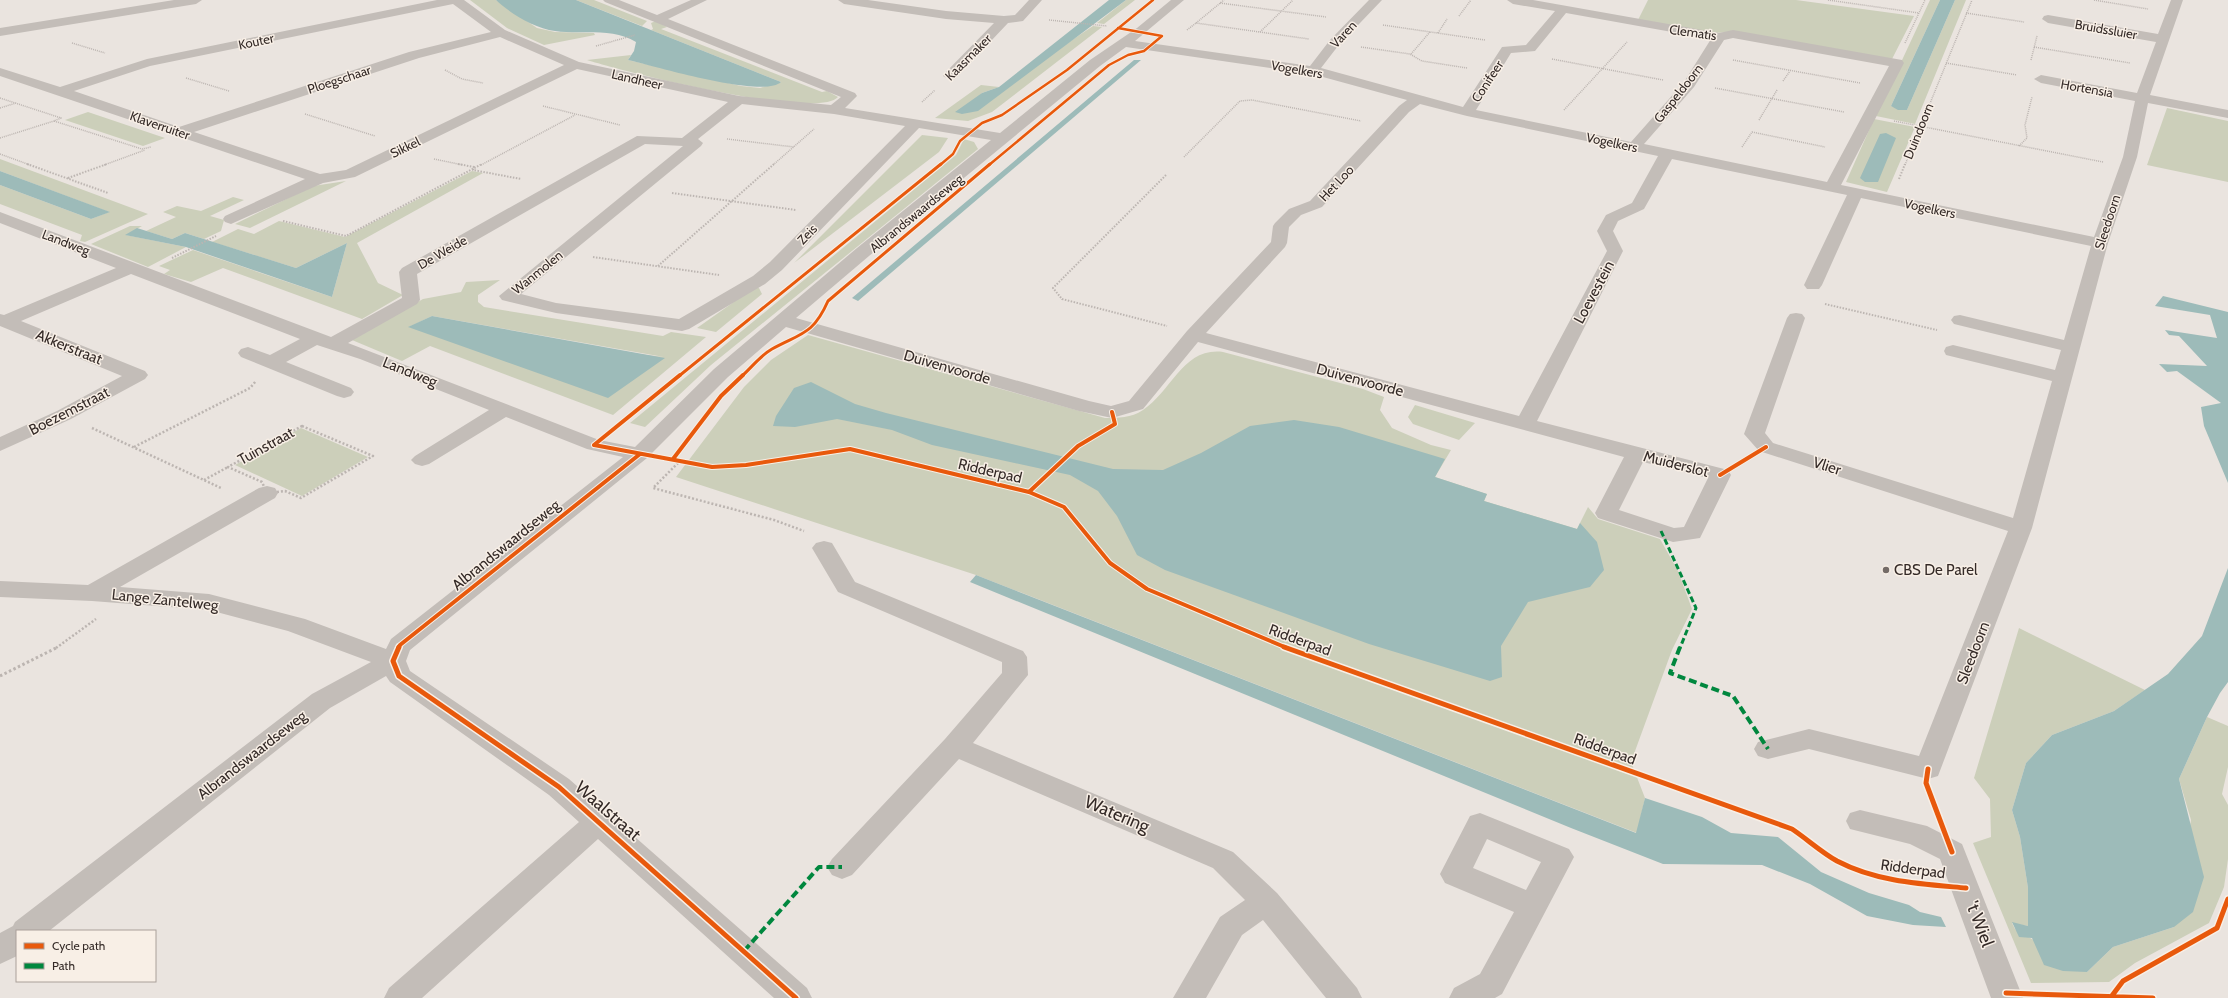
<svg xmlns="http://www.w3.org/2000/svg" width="2228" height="998" viewBox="0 0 2228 998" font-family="Cabin,sans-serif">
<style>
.green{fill:#cccfba;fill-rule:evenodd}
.water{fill:#9dbbb9}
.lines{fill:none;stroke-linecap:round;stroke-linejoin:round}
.path-far3{stroke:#bcb5b1;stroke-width:1.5;stroke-dasharray:1 1;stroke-linecap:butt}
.path-far2{stroke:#bcb5b1;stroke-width:2;stroke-dasharray:1.5 1.5;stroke-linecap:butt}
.path-far1{stroke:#bcb5b1;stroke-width:2.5;stroke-dasharray:2 2;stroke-linecap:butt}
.path{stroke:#bcb5b1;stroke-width:3;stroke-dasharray:2.5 2.5;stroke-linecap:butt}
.minor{fill:#c3bdb8;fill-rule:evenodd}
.quiet-far1{stroke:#00873e;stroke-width:3;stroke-dasharray:6 3;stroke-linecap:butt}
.quiet{stroke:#00873e;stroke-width:4;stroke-dasharray:8 4;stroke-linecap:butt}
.cycleway-far3-casing{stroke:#f8efe6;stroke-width:4}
.cycleway-far2-casing{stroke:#f8efe6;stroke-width:5}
.cycleway-far1-casing{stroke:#f8efe6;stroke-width:6}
.cycleway-casing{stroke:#f8efe6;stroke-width:8}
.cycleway-far3{stroke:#e8590c;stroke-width:2.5}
.cycleway-far2{stroke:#e8590c;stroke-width:3}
.cycleway-far1{stroke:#e8590c;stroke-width:4}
.cycleway{stroke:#e8590c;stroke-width:5}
.poi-dot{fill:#746b67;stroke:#f8efe6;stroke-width:1.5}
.labels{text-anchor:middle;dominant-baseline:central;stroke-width:3;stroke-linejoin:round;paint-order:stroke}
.far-street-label{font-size:13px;fill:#342a27;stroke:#f8efe6}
.street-label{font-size:15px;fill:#342a27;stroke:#f8efe6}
.poi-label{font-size:15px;fill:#342a27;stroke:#f8efe6;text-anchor:start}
.near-street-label{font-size:18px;fill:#342a27;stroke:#f8efe6}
</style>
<rect width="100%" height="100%" fill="#eae4df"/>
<!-- green -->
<path class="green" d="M 470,0 L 496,0 L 537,28 L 555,32 L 594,33 L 595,35 L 544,45 L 507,28 Z
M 576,0 L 594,0 L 647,21 L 642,26 Z
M 1126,0 L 1135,0 L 1104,24 L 1097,23 Z
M 1648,0 L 1796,0 L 1914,16 L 1892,59 L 1736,32 L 1711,33 L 1638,20 Z
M 1930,0 L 1940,0 L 1891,106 L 1907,110 L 1955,0 L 1966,0 L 1915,124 L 1876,116 Z
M 656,21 L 667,27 L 661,29 L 822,92 L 827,91 L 838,97 C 816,121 622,71 587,60 L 631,55 L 628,60 L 741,86 L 760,88 L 781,82 L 651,30 L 653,29 L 651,23 Z
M 1093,26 L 1102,27 L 992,112 L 968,121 L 935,118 L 981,85 L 999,87 L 982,93 L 962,114 Z
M 2167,108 L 2228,121 L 2228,182 L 2147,165 Z
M 88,112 L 165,138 L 143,146 L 65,120 Z
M 1874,119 L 1915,127 L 1887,192 L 1846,182 Z
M 922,135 L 948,138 L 939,152 L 794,263 Z
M 964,139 L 974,142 L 978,149 L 711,365 L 645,427 L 630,423 L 956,155 Z
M 0,159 L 148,214 L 85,242 L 80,241 L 82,235 L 0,204 L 0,185 L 91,219 L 109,212 L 0,171 Z
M 472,171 L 483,173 L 357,243 L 378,283 L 403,295 L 362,319 L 223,268 L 191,282 L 164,274 L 170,270 L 159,266 L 193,250 L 332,297 L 347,243 L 296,268 L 212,242 L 238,229 L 254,234 L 279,221 L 345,237 Z
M 346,181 L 250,228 L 235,224 L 313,186 Z
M 233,197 L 244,200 L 210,216 L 224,220 L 221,231 L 204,239 L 185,233 L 172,239 L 146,231 L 176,217 L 163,212 L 177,206 L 201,211 Z
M 130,226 L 142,226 L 126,235 L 186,247 L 148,267 L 91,244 Z
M 500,280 L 478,295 L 478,302 L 484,307 L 663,336 L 671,332 L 706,337 L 613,415 L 430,346 L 402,361 L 352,340 L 423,299 L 461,292 L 466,282 ZM 432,316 L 664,357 L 409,327 Z
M 755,287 L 759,288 L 762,294 L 716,332 L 697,328 Z
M 808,335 L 1105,418 C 1118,418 1131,418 1143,410 C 1172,391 1183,347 1223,352 L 1363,389 L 1384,397 L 1380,410 L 1392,428 L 1431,445 L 1451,450 L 1435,477 L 1487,494 L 1484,501 L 1577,529 L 1588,507 L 1598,519 L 1660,539 L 1678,571 L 1692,609 L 1672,650 L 1631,762 L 1645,798 L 1637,833 L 976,575 L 676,477 L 744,387 L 771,360 Z
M 1415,405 L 1475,423 L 1459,440 L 1413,424 L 1408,417 Z
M 301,428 L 368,457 L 302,496 L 235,465 Z
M 2019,628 L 2145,690 L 2114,711 L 2052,735 L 2026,763 L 2012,810 L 2020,837 L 2028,888 L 2028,926 L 2012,923 L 2015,929 L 2087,972 L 2113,947 L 2174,927 L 2191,820 L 2179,779 L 2207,717 L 2228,726 L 2228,767 L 2222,794 L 2228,805 L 2228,859 L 2224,887 L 2209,923 L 2135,963 L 2109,982 L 2031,983 L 1973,843 L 1991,837 L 1990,799 L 1974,778 Z"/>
<!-- water -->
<path class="water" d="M 496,0 L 576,0 L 781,82 C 763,99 655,66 628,60 L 634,51 L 636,42 C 612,27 581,35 555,31 C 534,28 511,14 496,0 Z
M 1109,0 L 1126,0 L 978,111 L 962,114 L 955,112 L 982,93 L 999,87 Z
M 1940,0 L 1955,0 L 1907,110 L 1898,110 L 1891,106 Z
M 1134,60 L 1141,60 L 858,301 L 852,298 Z
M 1886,133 L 1896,138 L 1878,182 L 1865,182 L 1860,178 L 1880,134 Z
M 0,171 L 110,212 L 91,219 L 0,185 Z
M 137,228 L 172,239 L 185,233 L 296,268 L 347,243 L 332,297 L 186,247 L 125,235 Z
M 2163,296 L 2228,312 L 2228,483 L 2204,426 L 2201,407 L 2221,403 L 2177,371 L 2167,372 L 2159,364 L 2207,366 L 2179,336 L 2169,335 L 2165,330 L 2217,338 L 2210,315 L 2155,306 Z
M 432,316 L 665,358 L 608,398 L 408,327 Z
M 811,382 L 855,404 L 886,413 L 1113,469 L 1163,470 L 1201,453 L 1250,426 L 1294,420 L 1339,427 L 1445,459 L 1435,477 L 1487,494 L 1484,501 L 1577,529 L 1580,523 L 1597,542 L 1604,570 L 1590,587 L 1528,602 L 1501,646 L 1502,677 L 1490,681 L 1369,644 L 1165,570 L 1137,555 L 1117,516 L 1098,491 L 1070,475 L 932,445 L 892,430 L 837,419 L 795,427 L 773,426 L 776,416 L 794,388 Z
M 2228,568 L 2228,682 L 2220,693 L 2207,717 L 2179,779 L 2204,877 L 2193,912 L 2174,927 L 2113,947 L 2087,972 L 2063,971 L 2044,965 L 2032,938 L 2019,937 L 2012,922 L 2028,926 L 2028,888 L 2020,837 L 2012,810 L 2026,763 L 2052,735 L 2114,711 L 2168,674 L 2202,636 Z
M 976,575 L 1636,833 L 1645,798 L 1702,817 L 1731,833 L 1778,837 L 1821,872 L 1869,893 L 1909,905 L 1920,912 L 1941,917 L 1946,927 L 1913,925 L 1867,916 L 1810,884 L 1762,865 L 1663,864 L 1571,828 L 970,582 Z"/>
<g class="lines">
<!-- path-far3 -->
<path class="path-far3" d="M 1828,0 L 1919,13
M 2094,0 L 2148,9
M 1220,3 L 1326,17
M 1966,13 L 2024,22
M 1459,16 L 1471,0
M 1049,20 L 1107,26
M 1196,23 L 1224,0
M 1383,25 L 1485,40
M 1187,30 L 1196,23 L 1309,39
M 1260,32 L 1293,0
M 1438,33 L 1447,19
M 72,43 L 105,53
M 1905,43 L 1925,0
M 596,46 L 635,35
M 1361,47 L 1410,54 L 1422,61 L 1467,68
M 2034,47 L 2130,63
M 1411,54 L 1430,32
M 1552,59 L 1663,80
M 1733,60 L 1860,83
M 2031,60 L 2037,36
M 1946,63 L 2017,75
M 445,70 L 462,79 L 483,83
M 186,78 L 229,91
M 1783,81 L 1790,71
M 1715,88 L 1844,112
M 0,98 L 61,118 L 54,121 L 142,149 L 151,147
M 922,102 L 935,90
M 543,106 L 620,125
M 0,108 L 16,103
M 1564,110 L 1627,42
M 305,114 L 375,136
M 1759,120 L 1777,90
M 1894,121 L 2103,162
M 0,138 L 54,121
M 727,139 L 794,147
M 2019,146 L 2027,138 L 2025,125 L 2032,97
M 1742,147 L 1752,132 L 1825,147
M 0,154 L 30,165
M 1184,157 L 1240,101 L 1252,100 L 1361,121
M 434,159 L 463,165
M 104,165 L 145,150
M 481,165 L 575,115
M 773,165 L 814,129
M 1905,165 L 1972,0"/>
<!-- path-far2 -->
<path class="path-far2" d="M 27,164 L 108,193
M 458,164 L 474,167 L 473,170 L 521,179
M 1166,175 L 1053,288 L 1062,299 L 1167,326
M 68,178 L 107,164
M 1899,179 L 1905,164
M 672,193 L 796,210
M 283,221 L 346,236 L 482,164
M 593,257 L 719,275
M 172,258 L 216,236
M 658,266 L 774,164
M 1825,304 L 1937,330"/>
<!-- path-far1 -->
<path class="path-far1" d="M 302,426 L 373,456 L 301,498 L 285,491 L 267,493 L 262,482 L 228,467 Z
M 92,428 L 221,488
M 134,447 L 250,388 L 256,381
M 681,460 L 653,488 L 774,520 L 804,531
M 204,480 L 228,467
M 56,648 L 96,619"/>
<!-- path -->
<path class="path" d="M 0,676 L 58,647"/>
<!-- minor -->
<path class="minor" d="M 174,0 L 202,0 L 196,4 L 0,36 L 0,28 Z
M 437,0 L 464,0 L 505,30 L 579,62 L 739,96 L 831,105 L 841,97 L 605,2 L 603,0 L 619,0 L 657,15 L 691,0 L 707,0 L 668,19 L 855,93 L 857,96 L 845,108 L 1000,133 L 1090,60 L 1137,28 L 1171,0 L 1184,0 L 1135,41 L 1310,66 L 1330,40 L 1369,0 L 1382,0 L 1338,46 L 1321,68 L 1463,107 L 1502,47 L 1526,45 L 1555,11 L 1513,4 L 1507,0 L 1533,0 L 1719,33 L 1733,30 L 1902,60 L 1904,63 L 1841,185 L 2094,237 L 2123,157 L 2135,101 L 2041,83 L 2034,79 L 2041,75 L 2137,93 L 2156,42 L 2048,23 L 2042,19 L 2044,16 L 2048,15 L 2158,34 L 2171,0 L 2183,0 L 2150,95 L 2228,110 L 2228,118 L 2148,103 L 2137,157 L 2108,243 L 2032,528 L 1938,776 L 1928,779 L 1809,749 L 1768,759 L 1758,756 L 1754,749 L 1758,742 L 1809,729 L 1919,756 L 2008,531 L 1759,451 L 1744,434 L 1787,318 L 1790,314 L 1796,313 L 1802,314 L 1805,318 L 1765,433 L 1773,443 L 2013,518 L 2052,381 L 1946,355 L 1944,351 L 1946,347 L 1953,345 L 2055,370 L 2061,350 L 1954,324 L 1951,320 L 1954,316 L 1960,315 L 2064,340 L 2091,246 L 1861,198 L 1822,285 L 1819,289 L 1807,289 L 1804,285 L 1847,195 L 1672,159 L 1644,209 L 1618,221 L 1613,231 L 1623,251 L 1537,421 L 1728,470 L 1731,475 L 1700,538 L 1673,542 L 1598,518 L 1595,513 L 1624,457 L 1198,342 L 1143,409 L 1112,418 L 1079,411 L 786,327 L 728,377 L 647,458 L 410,650 L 406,661 L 410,671 L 569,779 L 807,988 L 812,998 L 774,998 L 598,839 L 422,998 L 384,998 L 389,988 L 579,822 L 549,795 L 390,682 L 386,676 L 330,708 L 49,931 L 17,931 L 17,956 L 0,964 L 0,933 L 13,926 L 15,922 L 312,694 L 371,662 L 288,631 L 209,610 L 92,601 L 0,597 L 0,581 L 88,585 L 259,488 L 267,486 L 275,488 L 278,493 L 275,498 L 120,587 L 209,594 L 305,619 L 386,649 L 391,639 L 623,457 L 587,449 L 506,417 L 429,464 L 422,466 L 415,464 L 411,460 L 415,456 L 489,410 L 360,359 L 317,345 L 286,362 L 351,388 L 354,392 L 351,396 L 344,398 L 337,396 L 241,357 L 238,353 L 241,349 L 248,347 L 270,355 L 300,339 L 131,274 L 21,321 L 145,371 L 148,375 L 145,379 L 71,419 L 0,451 L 0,437 L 57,411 L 122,376 L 0,326 L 0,314 L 4,315 L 116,268 L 0,223 L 0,212 L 331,337 L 402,298 L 399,272 L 402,268 L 637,136 L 682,138 L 728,102 L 577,69 L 355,177 L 323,183 L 231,224 L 225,222 L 223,219 L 225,216 L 305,179 L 0,76 L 0,68 L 60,87 L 147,59 ZM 453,4 L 491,32 L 409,52 L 179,127 L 74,91 L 150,66 ZM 1566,13 L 1711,39 L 1684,82 L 1631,142 L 1476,110 L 1511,53 L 1535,51 ZM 500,37 L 564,65 L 346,170 L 320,174 L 194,132 L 419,58 ZM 1733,38 L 1889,66 L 1827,182 L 1644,144 L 1694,87 L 1724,40 ZM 1126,47 L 1312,74 L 1407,100 L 1399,106 L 1310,201 L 1289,209 L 1275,223 L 1273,226 L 1271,242 L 1187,331 L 1129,401 L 1111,406 L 1089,401 L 796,318 L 869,256 L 1100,66 ZM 742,104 L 834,114 L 905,126 L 770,262 L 753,276 L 679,319 L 556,303 L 521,294 L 701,146 L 703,143 L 698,139 ZM 1420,104 L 1467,116 L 1658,156 L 1632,203 L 1606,215 L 1597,231 L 1607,251 L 1519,416 L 1206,333 L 1285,247 L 1287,243 L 1289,227 L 1301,215 L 1322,207 L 1409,112 ZM 919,128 L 991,140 L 857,248 L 714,369 L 635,447 L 599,440 L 348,343 L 417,304 L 420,300 L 417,274 L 645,144 L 683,146 L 499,296 L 502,300 L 556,313 L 682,331 L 689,329 L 765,284 L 782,270 ZM 1643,462 L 1708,478 L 1684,527 L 1674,528 L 1619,510 Z
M 838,0 L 868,0 L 946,11 L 1004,16 L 1015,15 L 1029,0 L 1042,0 L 1023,21 L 1008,23 L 955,79 L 950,80 L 943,76 L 945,73 L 994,23 L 946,19 L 844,4 Z
M 824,541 L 832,543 L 855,582 L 1023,651 L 1027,657 L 1028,675 L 973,743 L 1233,852 L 1277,893 L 1357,988 L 1362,998 L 1326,998 L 1263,920 L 1242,935 L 1206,998 L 1173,998 L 1220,917 L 1245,900 L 1213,868 L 959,759 L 852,875 L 842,879 L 832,875 L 827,867 L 832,859 L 945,739 L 1002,673 L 1002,662 L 838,592 L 812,548 L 816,543 Z
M 1860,810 L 1927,826 L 1962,844 L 2023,998 L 1991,998 L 1940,859 L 1910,844 L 1850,829 L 1846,821 L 1850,813 Z
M 1480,813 L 1569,849 L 1574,857 L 1502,994 L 1495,998 L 1449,998 L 1454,988 L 1480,974 L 1514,912 L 1445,883 L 1440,874 L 1470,816 ZM 1487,839 L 1541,862 L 1526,890 L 1473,868 Z"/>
<!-- quiet-far1 -->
<path class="quiet-far1" d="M 1661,531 L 1696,608 L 1680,648"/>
<!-- quiet -->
<path class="quiet" d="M 1680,647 L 1670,673 L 1733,696 L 1768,749
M 744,951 L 819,867 L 842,867"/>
<defs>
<path id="cycleway-far3" d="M 940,165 L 953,154 L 960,141 L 982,123 L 1002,115 L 1067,70 L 1153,0
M 989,165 L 1109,65 L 1128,55 L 1144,51 L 1162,36 L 1118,28"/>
<path id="cycleway-far2" d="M 679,376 L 941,164
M 742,376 C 751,368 761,355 772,349 C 801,333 813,335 828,301 L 990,164"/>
<path id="cycleway-far1" d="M 594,445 L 712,467 L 746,465 L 850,449 L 1029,492 L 1064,507 L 1110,563 L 1147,589 L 1287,648
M 594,445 L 680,375
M 673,459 L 721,396 L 743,375
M 1720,475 L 1766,447
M 1029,492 L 1078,446 L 1115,424 L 1112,412
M 398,648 L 400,645 L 640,454"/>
<path id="cycleway" d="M 399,647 L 393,661 L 399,676 L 559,787 L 796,998
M 1284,647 L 1792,829 C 1807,839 1821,852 1837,861 C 1877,882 1922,884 1966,888
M 1928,769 L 1926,783 L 1952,852
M 2006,993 L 2153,998
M 2111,997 L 2123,981 L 2217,928 L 2228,899"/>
</defs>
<!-- cycleway-far3 casing -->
<use href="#cycleway-far3" class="cycleway-far3-casing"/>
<!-- cycleway-far2 casing -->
<use href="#cycleway-far2" class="cycleway-far2-casing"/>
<!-- cycleway-far1 casing -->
<use href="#cycleway-far1" class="cycleway-far1-casing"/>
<!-- cycleway casing -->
<use href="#cycleway" class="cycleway-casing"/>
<!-- cycleway-far3 -->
<use href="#cycleway-far3" class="cycleway-far3"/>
<!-- cycleway-far2 -->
<use href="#cycleway-far2" class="cycleway-far2"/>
<!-- cycleway-far1 -->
<use href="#cycleway-far1" class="cycleway-far1"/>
<!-- cycleway -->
<use href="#cycleway" class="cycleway"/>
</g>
<!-- markers -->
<circle class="poi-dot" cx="1886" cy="570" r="4"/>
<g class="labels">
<!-- far-street labels -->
<g class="far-street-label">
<text transform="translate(2106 29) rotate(10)">Bruidssluier</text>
<text transform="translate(1693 32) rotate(8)">Clematis</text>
<text transform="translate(1343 34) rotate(-47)">Varen</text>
<text transform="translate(256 41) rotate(-12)">Kouter</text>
<text transform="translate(968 57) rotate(-45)">Kaasmaker</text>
<text transform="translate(1297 69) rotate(10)">Vogelkers</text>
<text transform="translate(339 79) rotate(-18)">Ploegschaar</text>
<text transform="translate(637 79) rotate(13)">Landheer</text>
<text transform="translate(1487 81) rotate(-57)">Conifeer</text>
<text transform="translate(2087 88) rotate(10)">Hortensia</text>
<text transform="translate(1678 93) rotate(-52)">Gaspeldoorn</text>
<text transform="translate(160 125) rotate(19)">Klaverruiter</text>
<text transform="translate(1918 131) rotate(-68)">Duindoorn</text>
<text transform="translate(1612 142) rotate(12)">Vogelkers</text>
<text transform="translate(405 147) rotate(-26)">Sikkel</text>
<text transform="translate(1336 183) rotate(-47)">Het Loo</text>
<text transform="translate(1930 208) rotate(12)">Vogelkers</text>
<text transform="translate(916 213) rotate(-39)">Albrandswaardseweg</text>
<text transform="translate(2107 222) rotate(-72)">Sleedoorn</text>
<text transform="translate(807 234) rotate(-46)">Zeis</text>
<text transform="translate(66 242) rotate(21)">Landweg</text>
<text transform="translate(442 252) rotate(-30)">De Weide</text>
<text transform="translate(537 272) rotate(-39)">Wanmolen</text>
</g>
<!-- street labels -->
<g class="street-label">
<text transform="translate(1594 292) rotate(-62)">Loevestein</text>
<text transform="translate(69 347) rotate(22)">Akkerstraat</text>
<text transform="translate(947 367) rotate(16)">Duivenvoorde</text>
<text transform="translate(410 372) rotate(22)">Landweg</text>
<text transform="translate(1360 380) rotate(15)">Duivenvoorde</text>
<text transform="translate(69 411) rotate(-27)">Boezemstraat</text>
<text transform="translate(266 446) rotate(-29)">Tuinstraat</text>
<text transform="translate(1676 464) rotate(14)">Muiderslot</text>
<text transform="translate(1827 466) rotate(18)">Vlier</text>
<text transform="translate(990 471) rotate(13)">Ridderpad</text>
<text transform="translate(506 545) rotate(-39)">Albrandswaardseweg</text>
<text transform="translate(165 600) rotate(6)">Lange Zantelweg</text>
<text transform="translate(1300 640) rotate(20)">Ridderpad</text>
<text transform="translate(1973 653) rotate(-69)">Sleedoorn</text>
<text transform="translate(1605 749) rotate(20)">Ridderpad</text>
<text transform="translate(252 755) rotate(-38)">Albrandswaardseweg</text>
<text transform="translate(1913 869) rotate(8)">Ridderpad</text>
</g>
<!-- poi labels -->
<g class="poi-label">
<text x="1894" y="570">CBS De Parel</text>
</g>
<!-- near-street labels -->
<g class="near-street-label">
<text transform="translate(608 811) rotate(41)">Waalstraat</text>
<text transform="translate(1117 814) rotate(23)">Watering</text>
<text transform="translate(1980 924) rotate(69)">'t Wiel</text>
</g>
</g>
<!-- legend -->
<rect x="16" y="930" width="140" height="52" fill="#f8efe6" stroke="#aaa09a"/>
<rect x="24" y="943" width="20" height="6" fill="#e8590c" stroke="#aaa09a"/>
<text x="52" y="950" font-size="12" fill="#342a27">Cycle path</text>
<rect x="24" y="963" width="20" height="6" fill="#00873e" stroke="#aaa09a"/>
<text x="52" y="970" font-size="12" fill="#342a27">Path</text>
</svg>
